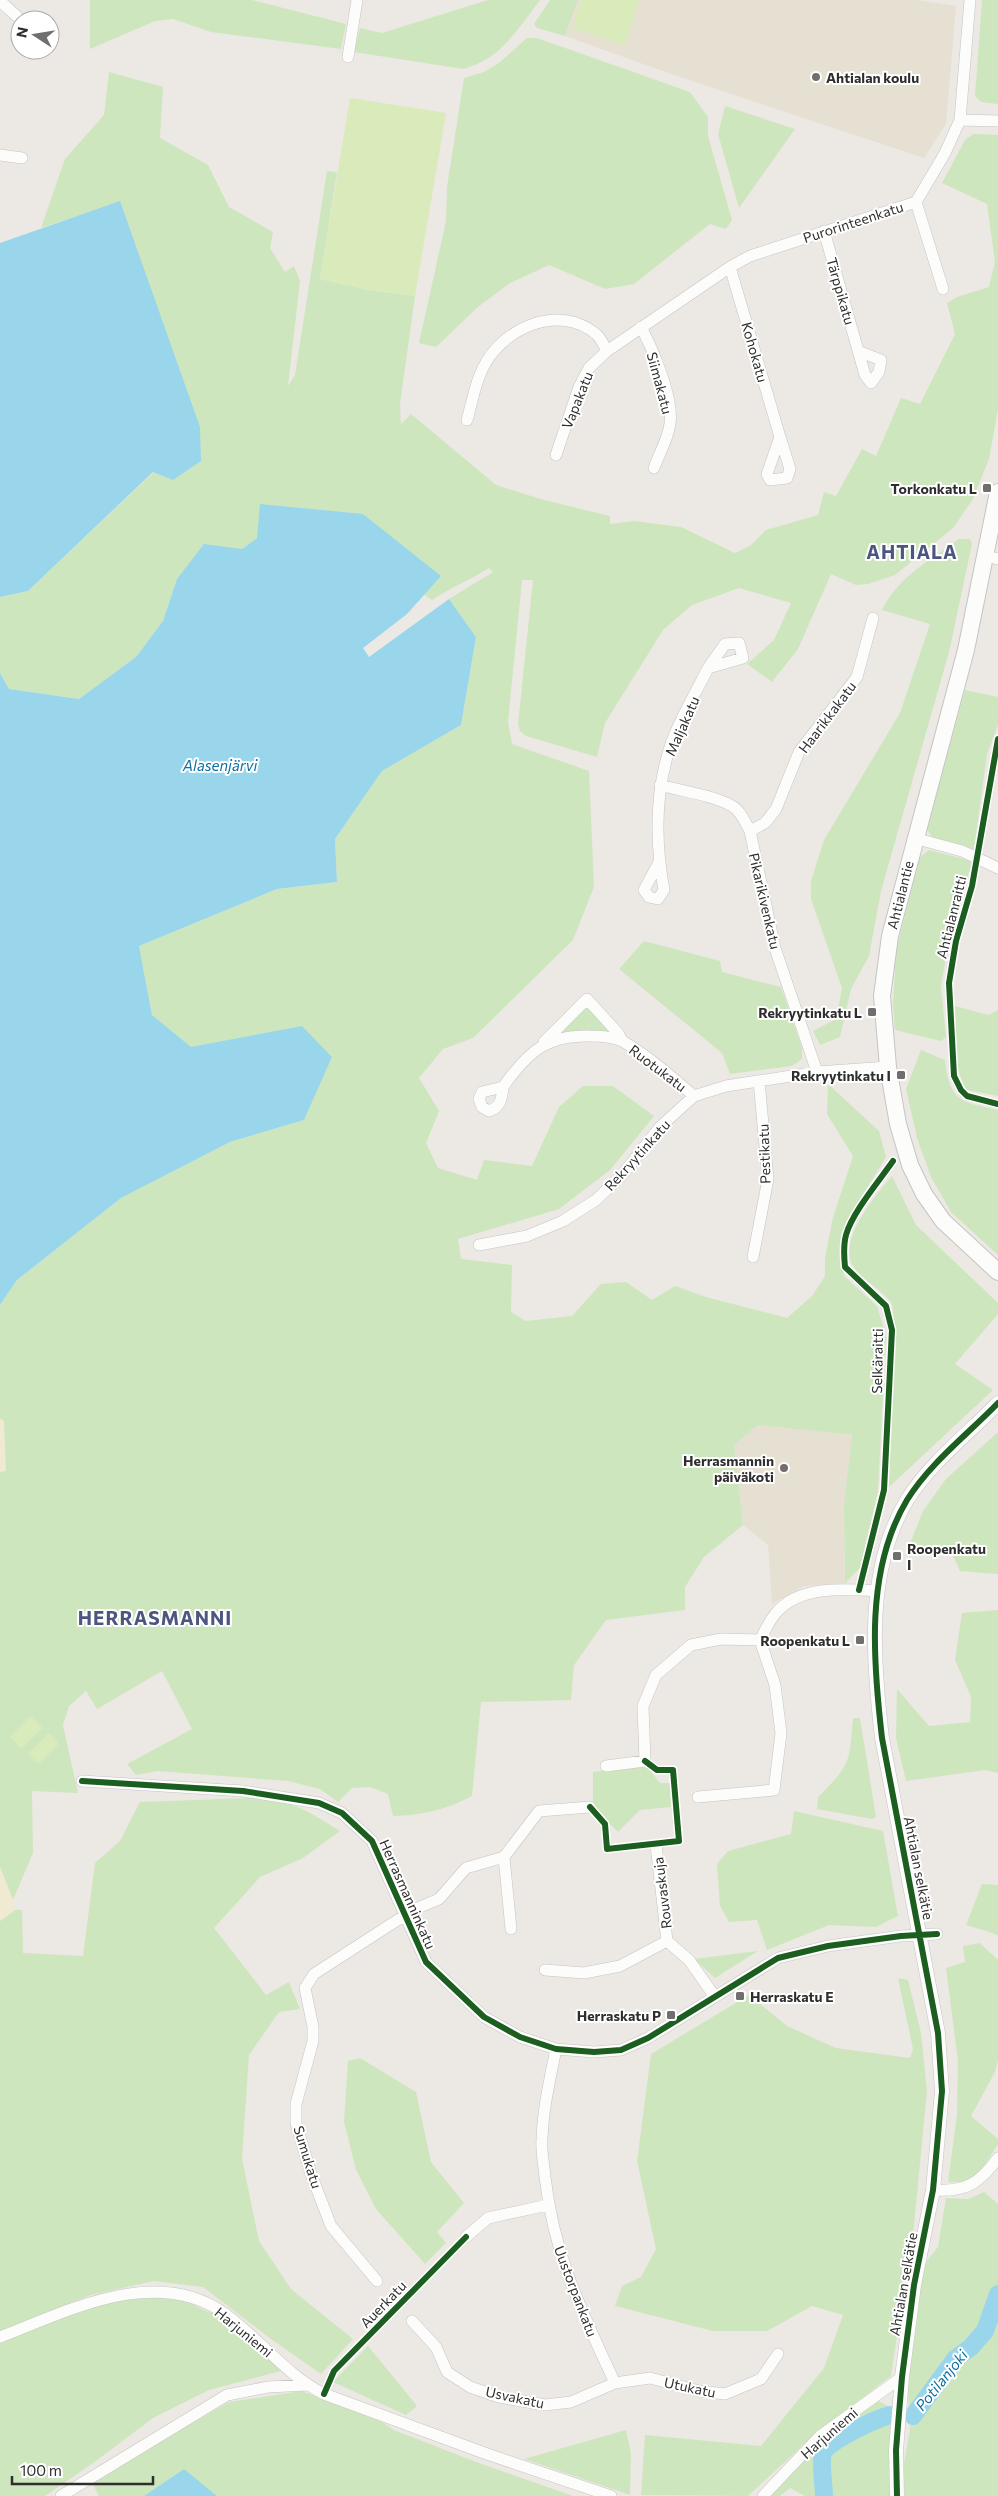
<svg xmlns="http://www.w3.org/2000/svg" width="998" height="2496" viewBox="0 0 998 2496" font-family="Commissioner,sans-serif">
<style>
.education{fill:#e6e0d3}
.green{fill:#cee6be}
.sand{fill:#f0ead3}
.pitch{fill:#d9eabb}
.water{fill:#99d6ec}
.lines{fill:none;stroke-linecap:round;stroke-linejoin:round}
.river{stroke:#99d6ec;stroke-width:18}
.minor-casing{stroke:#c5c4c5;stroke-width:12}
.tertiary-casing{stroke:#c5c4c5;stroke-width:15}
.secondary-casing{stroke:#c5c4c5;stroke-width:18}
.minor{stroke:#fcfcfb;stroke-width:11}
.tertiary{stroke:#fcfcfb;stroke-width:14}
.secondary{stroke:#fcfcfb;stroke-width:16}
.cycleway-casing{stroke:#fff;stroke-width:9}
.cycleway{stroke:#1b5e20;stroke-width:6}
.poi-dot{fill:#706f6e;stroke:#fff;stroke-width:2}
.labels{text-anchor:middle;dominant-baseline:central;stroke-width:4;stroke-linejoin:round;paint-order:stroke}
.poi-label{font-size:14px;font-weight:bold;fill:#2e2e2e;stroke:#fff;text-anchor:end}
.street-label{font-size:14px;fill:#2e2e2e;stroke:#fff}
.water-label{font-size:15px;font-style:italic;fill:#0d6fa3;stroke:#fff}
.district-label{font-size:19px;font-weight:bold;letter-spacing:1px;fill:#4d5680;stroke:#fff}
</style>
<rect width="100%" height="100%" fill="#ece8e4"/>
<!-- education -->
<path class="education" d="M 578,0 L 916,0 L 956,6 L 946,124 L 924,158 L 671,74 L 565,36 Z
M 758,1425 L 852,1435 L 844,1505 L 845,1583 L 804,1586 L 772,1604 L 768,1545 L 743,1525 L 734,1445 Z"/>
<!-- green -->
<path class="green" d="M 90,0 L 252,0 L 346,24 L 341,49 L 211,32 L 173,19 L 155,21 L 90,49 Z
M 488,0 L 540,0 C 517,30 501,59 463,69 L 354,52 L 360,28 L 382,33 Z
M 550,0 L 578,0 L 565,36 L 537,28 L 534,24 Z
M 982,0 L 998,0 L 998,104 L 981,102 L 975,96 Z
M 527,38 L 537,38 L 690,92 L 708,117 L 708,136 L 732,220 L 726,229 L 710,224 L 634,284 L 605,289 L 549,265 L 510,283 L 479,306 L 436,347 L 419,343 L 446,221 L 447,187 L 464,78 L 484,72 L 499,63 Z
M 109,72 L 163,87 L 160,138 L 208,165 L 229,207 L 273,232 L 270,248 L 285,272 L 294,266 L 300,281 L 288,386 L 295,375 L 327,171 L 337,172 L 320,279 L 369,290 L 415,296 L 400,404 L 401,424 L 411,414 L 496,485 L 544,500 L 610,516 L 610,524 L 634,521 L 681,527 L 735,553 L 750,546 L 766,530 L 818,515 L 824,492 L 836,496 L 862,449 L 876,456 L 901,398 L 920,404 L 955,334 L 947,303 L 957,297 L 989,287 L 995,262 L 987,204 L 942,183 L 965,140 L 973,134 L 998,135 L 998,409 L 989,459 L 973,499 L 953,528 L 895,575 L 868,584 L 856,585 L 831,574 L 798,649 L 772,682 L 747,664 L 774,640 L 791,603 L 739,588 L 692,605 L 663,630 L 605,723 L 597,757 L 526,736 L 520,731 L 518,724 L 533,580 L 522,580 L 508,722 L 512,744 L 589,771 L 594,887 L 573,940 L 473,1038 L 443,1049 L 419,1078 L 439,1111 L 426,1143 L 438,1168 L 477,1180 L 484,1160 L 532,1166 L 559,1107 L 583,1086 L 613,1086 L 654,1116 L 610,1170 L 559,1209 L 458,1239 L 461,1259 L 512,1265 L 511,1312 L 526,1321 L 572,1316 L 601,1284 L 626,1282 L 652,1300 L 675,1286 L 706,1297 L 787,1318 L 812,1296 L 825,1276 L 825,1258 L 832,1221 L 853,1156 L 827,1114 L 828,1084 L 879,1131 L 886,1157 L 849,1217 L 843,1233 L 840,1250 L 844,1276 L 877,1306 L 886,1336 L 878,1491 L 860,1568 L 845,1583 L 844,1504 L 852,1435 L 758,1425 L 734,1445 L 743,1525 L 704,1557 L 685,1587 L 685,1610 L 606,1620 L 574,1665 L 571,1700 L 481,1702 L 472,1796 C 446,1810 422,1815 393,1816 L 388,1794 L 370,1787 L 352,1788 L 338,1802 L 320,1789 L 288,1781 L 157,1771 L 136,1775 L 127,1764 L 192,1729 L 162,1671 L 97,1709 L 86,1691 L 69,1706 L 63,1725 L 78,1793 L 32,1791 L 33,1853 L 13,1900 L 0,1867 L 0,1305 L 17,1280 L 121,1198 L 230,1142 L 304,1120 L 302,1026 L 191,1048 L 152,1015 L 139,946 L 277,889 L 337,882 L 335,839 L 382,771 L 461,725 L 476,637 L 449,599 L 493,572 L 489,568 C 470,580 450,588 432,600 L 424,595 L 440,576 L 257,538 L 242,549 L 177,579 L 163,621 L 136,657 L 79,699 L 9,689 L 0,673 L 0,597 L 28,591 L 154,472 L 120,202 L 41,228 L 65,159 L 104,115 Z
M 725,106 L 795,129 L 739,208 L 718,134 Z
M 959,539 L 970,539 L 972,544 L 949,652 L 881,891 L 869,956 L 851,989 L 840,1037 L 820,1045 L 813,1031 L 836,1019 L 842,988 L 811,899 L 811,881 L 824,840 L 900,713 L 930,624 L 882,610 C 898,577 930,560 959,539 Z
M 965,690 L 998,697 L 998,725 L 987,754 L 974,849 L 933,838 L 927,830 Z
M 929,850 L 972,861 L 947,951 L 941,986 L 946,1037 L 941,1041 L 895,1030 L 893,1005 L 896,951 L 920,857 Z
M 644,941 L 720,961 L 722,972 L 781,987 L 802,1048 L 802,1059 L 792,1066 L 730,1074 L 722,1053 L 619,969 Z
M 955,1006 L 989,1015 L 998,1010 L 998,1096 L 967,1090 C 952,1067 956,1033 955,1006 Z
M 587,1007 L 611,1034 L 591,1031 L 560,1032 L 579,1010 Z
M 921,1050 L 945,1060 C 949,1102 962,1102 998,1110 L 998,1255 L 951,1212 L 931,1177 L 917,1138 L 906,1089 Z
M 892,1176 L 916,1225 L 998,1303 L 998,1314 L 955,1364 L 993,1390 L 888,1488 L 895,1329 C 893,1321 894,1307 891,1302 C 881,1289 859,1278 852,1264 C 839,1238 876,1195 892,1176 Z
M 998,1432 L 998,1574 L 960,1571 L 951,1551 L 905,1556 L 923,1511 L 946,1479 Z
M 998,1610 L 998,1773 L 985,1770 L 906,1781 L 896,1738 L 897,1689 L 929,1726 L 970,1722 L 971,1697 L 955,1660 L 962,1613 Z
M 853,1718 L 860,1718 L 876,1817 L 872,1819 L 817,1809 L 818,1797 C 851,1764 849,1764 853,1718 Z
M 641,1767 L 648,1768 L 660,1783 L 670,1783 L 671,1807 L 640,1810 L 618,1832 L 593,1806 L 593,1772 Z
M 249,1798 C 293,1801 303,1808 340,1831 L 303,1858 L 260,1877 L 214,1928 L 266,1995 L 289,1982 L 300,2009 L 279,2012 L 249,2055 L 242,2159 L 259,2241 L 291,2289 L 353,2339 L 321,2374 L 271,2339 L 203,2287 L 154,2281 L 91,2295 L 0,2331 L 0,1921 L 15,1910 L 22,1910 L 23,1953 L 83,1956 L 95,1863 L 120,1841 L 140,1802 Z
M 794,1811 L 883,1831 L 898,1916 L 876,1927 L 829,1925 L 767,1950 L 757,1920 L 729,1922 L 720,1906 L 717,1864 L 728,1851 L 791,1834 Z
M 982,1884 L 998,1885 L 998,1936 L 993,1933 L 966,1925 Z
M 980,1943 L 998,1960 L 998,2060 L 995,2072 L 971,2116 L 998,2139 L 998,2144 C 984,2165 978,2185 948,2182 L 957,2115 L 958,2061 L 946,1968 L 965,1962 L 963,1946 Z
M 758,1951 L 715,1978 L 694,1959 Z
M 898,1978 L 908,1980 L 921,2033 L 927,2091 L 914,2225 L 891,2376 L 817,2432 L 748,2496 L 641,2495 L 645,2435 L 761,2446 L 824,2368 L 843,2315 L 812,2306 L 767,2331 L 713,2331 L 615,2306 L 622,2286 L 641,2277 L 656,2249 L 637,2161 L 651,2054 L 749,1995 L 787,2026 L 836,2048 L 910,2058 L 913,2049 Z
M 360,2058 L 416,2092 L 431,2162 L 464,2203 L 437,2232 L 446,2243 L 425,2264 L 376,2209 L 356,2170 L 344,2122 L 348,2061 Z
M 984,2192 L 998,2204 L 998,2496 L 905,2496 L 903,2468 L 910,2430 L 907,2370 L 922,2267 L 938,2247 L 946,2198 L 968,2199 Z
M 145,2296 L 186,2301 L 208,2312 L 219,2314 L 284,2370 L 209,2390 L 153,2418 L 96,2461 L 45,2496 L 0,2496 L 0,2342 L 99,2302 Z
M 368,2346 L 417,2406 L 406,2415 L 333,2382 Z
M 302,2391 L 382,2422 L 394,2430 L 476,2462 L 573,2496 L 217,2496 L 184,2470 L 144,2496 L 99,2496 L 91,2481 L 229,2402 Z
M 877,2400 L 891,2408 L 889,2476 L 893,2496 L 805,2496 L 790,2488 L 780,2496 L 768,2496 L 788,2474 Z
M 626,2430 L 631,2453 L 630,2495 L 524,2459 Z"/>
<!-- sand -->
<path class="sand" d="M 0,1418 L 4,1421 L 6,1471 L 0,1472 Z
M 0,1867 L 13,1900 L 15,1910 L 0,1921 Z"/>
<!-- pitch -->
<path class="pitch" d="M 581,0 L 639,0 L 625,45 L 572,28 Z
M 350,98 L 446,113 L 415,296 L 369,290 L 320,279 Z
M 31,1716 L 43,1728 L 21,1749 L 10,1737 Z
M 49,1733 L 59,1744 L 39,1764 L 28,1754 Z"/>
<!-- water -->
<path class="water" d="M 120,201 L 200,427 L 201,461 L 173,480 L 153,472 L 28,591 L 0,597 L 0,243 Z
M 260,504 L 363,514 L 441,576 L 407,614 L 363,648 L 369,657 L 449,599 L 476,637 L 461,725 L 382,771 L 335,839 L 337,882 L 277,889 L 139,946 L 152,1015 L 191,1047 L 302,1026 L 332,1057 L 304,1120 L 230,1142 L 121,1198 L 17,1280 L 0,1305 L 0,673 L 9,689 L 79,699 L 136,657 L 163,621 L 177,579 L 204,544 L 242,549 L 257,538 Z
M 184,2469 L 217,2496 L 144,2496 Z"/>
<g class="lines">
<!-- river -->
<path class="river" d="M 913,2416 L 955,2359 L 971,2347 L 985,2331 L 998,2294
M 824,2496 C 824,2486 820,2461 823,2453 C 828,2441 876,2419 890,2415"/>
<defs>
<path id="minor" d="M 0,1 L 21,20
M 348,57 L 357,0
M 960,120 L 998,121
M 0,155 L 22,158
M 916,202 L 943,289
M 824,231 L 865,375 L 871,383 L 879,372 L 881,360 L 858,351
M 730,267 L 780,437 L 767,474 L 770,480 L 787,478 L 790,469 L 780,437
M 641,327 C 653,350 674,398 670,424 C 668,439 659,454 654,468
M 467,420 C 472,403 475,383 483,368 C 502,328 559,303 596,334 C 601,338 604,346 607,351
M 556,455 L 579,387 L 589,368 L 607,351 L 730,267 L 750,256 L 916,202 L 945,153 L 960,120 L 970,0
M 985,556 L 998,559
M 660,785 C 681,791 713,795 732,806 C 741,811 745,822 750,831 L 775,948 L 817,1072
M 750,831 L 765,823 L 776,809 L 799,752 L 857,677 L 873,618
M 914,838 L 962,851 L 998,868
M 659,862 L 644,890 L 649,897 L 658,899 L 664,890 C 655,841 655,791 671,744 C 680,718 696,693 708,668 L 743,658 L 739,643 L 725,644 L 708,668
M 544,1042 L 587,999 L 618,1033 L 622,1041
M 503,1087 C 502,1098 501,1107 489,1111 L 482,1107 L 479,1099 L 482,1092 L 503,1087 C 528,1052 546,1035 590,1036 C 601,1036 615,1037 624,1042 C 649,1057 672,1077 694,1096
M 479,1245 L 527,1236 L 563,1221 L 596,1200 L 623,1174 L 660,1127 L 694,1096 L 726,1086 L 817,1072 L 888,1067
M 753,1257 L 768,1179 L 759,1081
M 760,1640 C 765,1631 769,1621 776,1613 C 799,1585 845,1589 878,1591
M 606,1766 L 645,1761 L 643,1706 L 656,1675 L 691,1645 L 721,1639 L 760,1640
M 82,1781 L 243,1791 L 319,1803 L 342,1813 L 372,1841 L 426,1962 L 484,2017 L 520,2037 L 556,2049 L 594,2052 L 621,2050 L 648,2038 L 778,1958 L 828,1946 L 901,1936 L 937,1934
M 698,1797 L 774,1790 L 781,1733 L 775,1685 L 760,1640
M 656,1845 L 667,1941
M 504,1857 L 539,1811 L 590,1807
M 504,1857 L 511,1929
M 667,1941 L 689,1960 L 715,1997
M 545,1970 L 584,1973 L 620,1966 L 667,1941
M 556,2049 C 550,2079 543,2108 542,2139 C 541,2152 544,2165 545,2177 C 554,2256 582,2312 615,2383
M 933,2190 C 966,2192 979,2184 998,2158
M 466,2237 L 488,2218 L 548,2205
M 377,2281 L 331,2226 L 311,2174 L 296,2123 L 296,2104 L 313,2041 L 313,2027 L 305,1988 L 314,1974 L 413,1910 L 439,1899 L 466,1868 L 504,1857
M 412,2321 L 436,2347 L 447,2372 L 470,2387 L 499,2397 L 545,2405 L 571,2402 L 615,2383 L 650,2378 L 699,2391 L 725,2394 L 761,2379 L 778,2354
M 0,2337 C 68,2311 155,2265 224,2313 C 259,2338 286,2375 324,2394 L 487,2454 L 611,2496
M 61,2496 L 227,2395 L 268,2387 L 307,2385
M 763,2496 L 820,2436 L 902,2377"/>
<path id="tertiary" d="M 897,2496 L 896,2450 L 902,2377 L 914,2285 L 933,2190 L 942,2091 L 938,2033 L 882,1738 C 873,1661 865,1570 907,1500 C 930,1463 968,1434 998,1403"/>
<path id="secondary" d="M 998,492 L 966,650 L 890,936 L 882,996 L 888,1067 L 898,1124 L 910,1165 L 924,1194 L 943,1221 L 998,1272"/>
</defs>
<!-- minor casing -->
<use href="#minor" class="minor-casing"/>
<!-- tertiary casing -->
<use href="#tertiary" class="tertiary-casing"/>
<!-- secondary casing -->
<use href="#secondary" class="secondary-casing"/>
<!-- minor -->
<use href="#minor" class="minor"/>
<!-- tertiary -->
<use href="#tertiary" class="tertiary"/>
<!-- secondary -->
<use href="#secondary" class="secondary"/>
<defs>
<path id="cycleway" d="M 998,739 L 972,886 L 956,941 L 949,983 L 954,1076 L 961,1090 L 967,1096 L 998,1104
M 859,1590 L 884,1490 L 892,1330 L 886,1306 L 845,1267 C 844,1257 843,1246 846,1235 C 852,1213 879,1181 893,1161
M 82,1781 L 243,1791 L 319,1803 L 342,1813 L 372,1841 L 426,1962 L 484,2017 L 520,2037 L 556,2049 L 594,2052 L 621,2050 L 648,2038 L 778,1958 L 828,1946 L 901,1936 L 937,1934
M 590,1807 L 605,1824 L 607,1849 L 679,1841 L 673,1770 L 657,1770 L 645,1761
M 324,2394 L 334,2371 L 466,2237
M 897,2496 L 896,2450 L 902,2377 L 914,2285 L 933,2190 L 942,2091 L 938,2033 L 882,1738 C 873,1661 865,1570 907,1500 C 930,1463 968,1434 998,1403"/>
</defs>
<!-- cycleway casing -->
<use href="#cycleway" class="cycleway-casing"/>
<!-- cycleway -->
<use href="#cycleway" class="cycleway"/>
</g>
<!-- markers -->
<g class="poi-dot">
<circle cx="816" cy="77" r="5"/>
<rect x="982" y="483" width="10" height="10" rx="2.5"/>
<rect x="867" y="1007" width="10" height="10" rx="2.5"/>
<rect x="896" y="1070" width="10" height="10" rx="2.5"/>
<circle cx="784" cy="1468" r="5"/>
<rect x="892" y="1551" width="10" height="10" rx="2.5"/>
<rect x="855" y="1635" width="10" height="10" rx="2.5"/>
<rect x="735" y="1991" width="10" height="10" rx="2.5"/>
<rect x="666" y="2010" width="10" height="10" rx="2.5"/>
</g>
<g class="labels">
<!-- poi labels -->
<g class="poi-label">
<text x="826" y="77" text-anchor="start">Ahtialan koulu</text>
<text x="977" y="488">Torkonkatu L</text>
<text x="862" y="1012">Rekryytinkatu L</text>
<text x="891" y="1075">Rekryytinkatu I</text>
<text x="774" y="1460">Herrasmannin<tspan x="774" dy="16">päiväkoti</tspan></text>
<text x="907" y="1548" text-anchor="start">Roopenkatu<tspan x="907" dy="16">I</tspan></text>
<text x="850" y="1640">Roopenkatu L</text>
<text x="750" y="1996" text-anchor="start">Herraskatu E</text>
<text x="661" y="2015">Herraskatu P</text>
</g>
<!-- street labels -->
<g class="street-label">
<text transform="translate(853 222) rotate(-18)">Purorinteenkatu</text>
<text transform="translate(841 291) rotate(74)">Tärppikatu</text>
<text transform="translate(755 352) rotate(74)">Kohokatu</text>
<text transform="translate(660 383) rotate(75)">Siimakatu</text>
<text transform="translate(577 400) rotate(-68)">Vapakatu</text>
<text transform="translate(827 717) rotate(-53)">Haarikkakatu</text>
<text transform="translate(682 726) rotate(-66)">Maljakatu</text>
<text transform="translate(900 895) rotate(-76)">Ahtialantie</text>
<text transform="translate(765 901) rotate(77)">Pikarikivenkatu</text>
<text transform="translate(951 917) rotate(-76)">Ahtialanraitti</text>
<text transform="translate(658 1068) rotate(37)">Ruotukatu</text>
<text transform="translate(764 1154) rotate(-92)">Pestikatu</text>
<text transform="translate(637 1155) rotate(-48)">Rekryytinkatu</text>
<text transform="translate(877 1361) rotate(-89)">Selkäraitti</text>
<text transform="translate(919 1868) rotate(79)">Ahtialan selkätie</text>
<text transform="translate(662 1893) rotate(-97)">Rouvaskuja</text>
<text transform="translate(408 1894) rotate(66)">Herrasmanninkatu</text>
<text transform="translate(308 2157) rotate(73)">Sumukatu</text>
<text transform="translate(903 2284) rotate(-80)">Ahtialan selkätie</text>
<text transform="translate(576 2291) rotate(69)">Uustorpankatu</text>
<text transform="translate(383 2304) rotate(-46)">Auerkatu</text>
<text transform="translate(244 2332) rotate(39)">Harjuniemi</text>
<text transform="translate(690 2387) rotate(12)">Utukatu</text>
<text transform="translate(515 2397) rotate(12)">Usvakatu</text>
<text transform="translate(829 2433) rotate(-41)">Harjuniemi</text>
</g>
<!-- water labels -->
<g class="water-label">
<text x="220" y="765">Alasenjärvi</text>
<text transform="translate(941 2380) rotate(-51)">Potilanjoki</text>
</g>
<!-- district labels -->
<g class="district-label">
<text x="912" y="551">AHTIALA</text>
<text x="155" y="1617">HERRASMANNI</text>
</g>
</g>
<!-- north arrow -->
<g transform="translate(35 35) rotate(282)"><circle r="24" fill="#ffffff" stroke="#ababab"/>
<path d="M0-4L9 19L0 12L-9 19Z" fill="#706f6e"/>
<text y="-8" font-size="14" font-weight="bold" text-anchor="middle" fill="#2e2e2e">N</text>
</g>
<!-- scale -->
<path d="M12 2476v8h141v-8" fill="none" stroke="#2e2e2e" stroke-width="2.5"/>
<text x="20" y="2476" font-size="15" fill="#2e2e2e" stroke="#ffffff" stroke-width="4" paint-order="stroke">100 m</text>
</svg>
